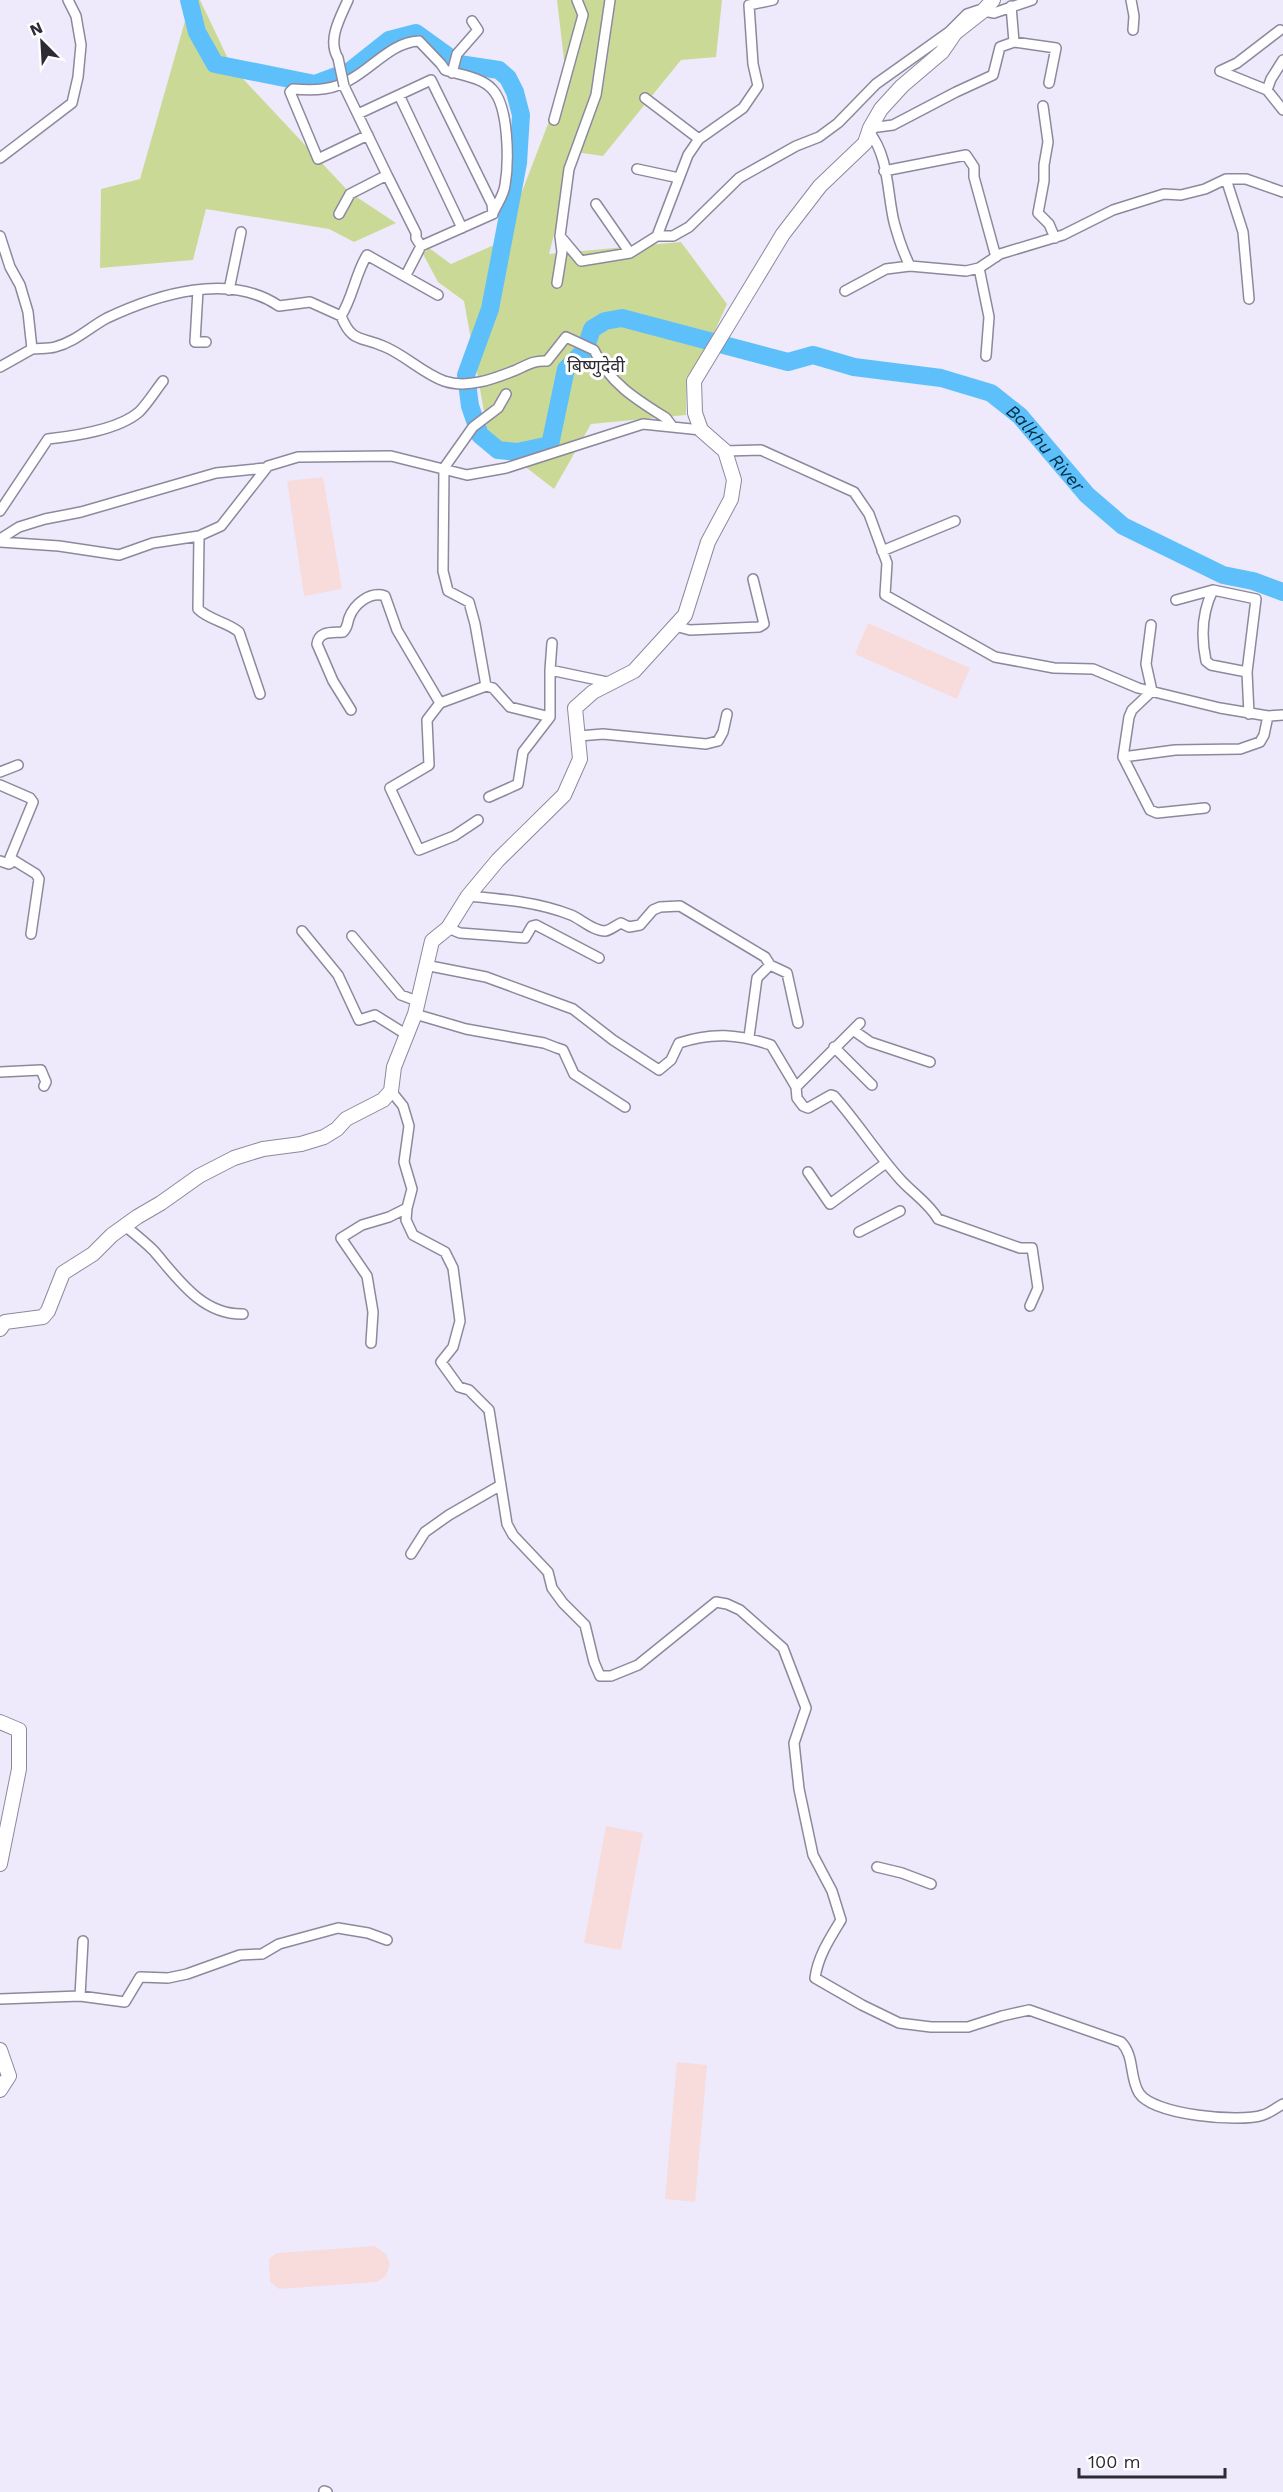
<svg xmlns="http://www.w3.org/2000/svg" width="1283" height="2492" viewBox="0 0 1283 2492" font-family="'Work Sans','Noto Sans Devanagari',sans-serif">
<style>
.industrial{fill:#f7dcdb}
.green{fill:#cada96}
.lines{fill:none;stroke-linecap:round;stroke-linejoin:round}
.river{stroke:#5ec0fa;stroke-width:18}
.street-casing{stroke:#8d899d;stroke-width:12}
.secondary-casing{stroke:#8d899d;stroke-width:16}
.street{stroke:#fff;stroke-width:9}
.secondary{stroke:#fff;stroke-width:14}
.street-bridge-casing{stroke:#8d899d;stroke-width:12;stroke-linecap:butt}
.street-bridge{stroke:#fff;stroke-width:9}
.labels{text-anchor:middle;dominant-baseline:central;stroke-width:6;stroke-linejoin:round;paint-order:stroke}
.neighbourhood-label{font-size:18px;fill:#2d2b34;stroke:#fff}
.water-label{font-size:18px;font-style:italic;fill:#002d44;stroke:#fff}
</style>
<rect width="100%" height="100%" fill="#eeeafc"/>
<!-- industrial -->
<path class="industrial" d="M 323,477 L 342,589 L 304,596 L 287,481 Z
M 868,623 L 970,668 L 957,699 L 855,654 Z
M 606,1826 L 643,1833 L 621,1950 L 584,1943 Z
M 677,2062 L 707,2065 L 695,2202 L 665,2199 Z
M 375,2246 L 386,2254 L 390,2264 L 386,2276 L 377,2282 L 279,2289 L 270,2282 L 269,2259 L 277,2253 Z"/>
<!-- green -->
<path class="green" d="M 191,0 L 200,0 L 232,67 L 349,192 L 396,223 L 354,242 L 329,229 L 206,209 L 193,260 L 100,268 L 101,189 L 140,179 Z
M 557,0 L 722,0 L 716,57 L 681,60 L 603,156 L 575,152 L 549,254 L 681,242 L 727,304 L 708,346 L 686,378 L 686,415 L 591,424 L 554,489 L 489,439 L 464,301 L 438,282 L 423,254 L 429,248 L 451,264 L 503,241 L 566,77 Z"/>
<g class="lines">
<!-- river -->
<path class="river" id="s1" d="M 189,0 L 197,32 L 215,64 L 315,84 L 350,71 L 389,40 L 416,33 L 459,64 L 499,70 L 508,78 L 515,92 L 521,115 L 518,163 L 490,309 L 466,375 L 470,406 L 480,435 L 498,450 L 517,452 L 550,445 L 566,369 L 585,350 L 592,329 L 605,321 L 622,318 L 788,362 L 813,355 L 854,367 L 941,378 L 991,393 L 1020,416 L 1087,495 L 1123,526 L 1223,575 L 1253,581 L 1283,592"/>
<defs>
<path id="street" d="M 1131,0 L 1134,16 L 1133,30
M 1011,6 L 1014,42
M 338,58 C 327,40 340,18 348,0
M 1220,71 L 1267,90 L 1283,110
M 1220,71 L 1237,63 L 1280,30
M 452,73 L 457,54 L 478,30 L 472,21
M 1267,90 L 1271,79 L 1283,60
M 399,95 L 462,228
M 645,98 L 699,139
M 1043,106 L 1048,142 L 1044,165 L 1044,181 L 1038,213 L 1049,224 L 1055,238
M 358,114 L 431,80 L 492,204 L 493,214 L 421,246 L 416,238 L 416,233 L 387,175
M 554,120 L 583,15 L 577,0
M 870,128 L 893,125 L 956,92 L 993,75 L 1000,47 L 1014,42 L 1056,48 L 1049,83
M 869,132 C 889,156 887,193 894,222 C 898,237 903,252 910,266 L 966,271 L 979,268 L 1000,254 L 1063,235 L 1113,210 L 1164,194 L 1181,195 L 1205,189 L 1226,179 L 1246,179 L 1283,192
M 368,135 L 318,159 L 290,92 L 293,89 C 315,91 335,90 353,78 C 374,66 393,42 419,41 L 441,64 L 445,70 C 460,75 481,77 492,89 C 509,106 509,162 505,185 C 504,194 498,203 494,211
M 0,158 L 72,103 L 78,77 L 81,45 L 76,16 L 68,0
M 637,169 L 679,178
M 884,171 L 966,155 L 974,167 L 974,177 L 996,257
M 1226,179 L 1243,232 L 1249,299
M 596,204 L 630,253
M 339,214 L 350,194 L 387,175 L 344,86
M 0,236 L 10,267 L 20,285 L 28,312 L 32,349 L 0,367
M 560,236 L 581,261 L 630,253 L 657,236 L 688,155 L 699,139 L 743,108 L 758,86 L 753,64 L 749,5 L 773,0
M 657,236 L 673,236 L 689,227 L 739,178 L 796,146 L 819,137 L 838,123 L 876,84 L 949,32 L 967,14 L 979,10 L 994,13 L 1032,0
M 979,268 L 989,317 L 986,356
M 406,275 L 421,246
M 557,283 L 562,252 L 560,236 L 569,169 L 596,95 L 610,0
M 198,290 L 195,342 L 206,342
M 229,290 L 241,232
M 845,291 L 886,269 L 910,266
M 341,316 C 352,343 360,336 383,346 C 404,354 422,373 444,381 C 468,389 493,379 516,370 C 527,365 534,360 547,361 L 566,337 L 594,350 C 609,383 637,400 666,418 L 672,426
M 32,349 C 39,348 48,349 55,347 C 75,342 90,327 107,318 C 158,294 229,272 279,306 L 310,302 L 341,316 C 353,297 355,275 367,255 L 438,295
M 725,451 L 761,450 L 854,492 L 869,514 L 887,563 L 885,595 L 995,657 L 1054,668 L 1093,669 L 1138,688 L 1220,708 L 1268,716 L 1283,715
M 0,511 L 48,439 C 75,436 118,430 139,412 C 148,403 155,391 163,381
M 199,536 L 198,609 C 209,620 227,622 239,632 L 260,694
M 0,539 L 19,527 L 45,519 L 81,512 L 216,473 L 265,468
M 0,542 L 59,546 L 119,555 L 153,543 L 199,536 L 221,526 L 268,466 L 298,457 L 391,456 L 467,475 L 506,468 L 643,424 L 701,430
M 882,551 L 955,521
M 1213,590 C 1202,612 1201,637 1206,661 L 1211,665 L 1247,672
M 1176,600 L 1213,590 L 1256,599 L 1247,672 L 1249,714
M 1151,625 L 1146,664 L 1152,691 L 1132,710 L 1129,717 L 1123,757 L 1175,750 L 1240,749 L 1260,742 L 1264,735 L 1268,716
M 675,626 L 690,630 L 759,627 L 764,624 L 753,579
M 552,643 L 550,670 L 612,683
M 486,686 L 475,624 L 469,602 L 448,591 L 443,571 L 444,468 L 473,427 L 498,408 L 506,394
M 351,710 L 333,681 L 317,644 C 319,630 333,633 343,632 C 348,627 347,624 349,618 C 354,604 370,591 385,596 L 397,630 L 440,703
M 579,736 L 603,734 L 706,744 L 718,741 L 723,732 L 727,714
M 1123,757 L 1150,810 L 1157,813 L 1205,808
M 0,772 L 18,765
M 0,785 L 30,798 L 33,802 L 10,858
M 489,797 L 518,784 L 523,752 L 550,717 L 550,670
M 478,820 L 454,836 L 419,850 L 390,788 L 429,765 L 427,720 L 440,703 L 486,686 L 493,688 L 510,707 L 550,717
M 0,861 L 9,864 L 11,863 L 10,858 L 36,874 L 39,879 L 31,934
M 468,896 C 502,899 538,902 571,915 C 581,919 593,931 605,931 C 611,930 616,925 621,923 L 629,927 L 640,925 L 653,910 L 660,907 L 680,906 L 765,957 L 770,965 L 787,973 L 798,1023
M 448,928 L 460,933 L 525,938 L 532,926 L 536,925 L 599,958
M 302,931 L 338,975 L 359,1020 L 375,1015 L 407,1035
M 352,936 L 401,995 L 417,1001
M 425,965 L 486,977 L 573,1009 L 613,1040 L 659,1070 L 671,1060 L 679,1043 C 712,1032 738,1034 771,1045 L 796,1087 L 797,1098 L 803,1106 L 808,1108 L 831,1095 L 834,1096 C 857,1122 876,1152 899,1178 C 911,1192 929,1203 938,1219 L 1020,1248 L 1032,1248 L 1038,1288 L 1030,1306
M 415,1014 L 466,1029 L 544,1043 L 557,1048 L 563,1050 L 574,1074 L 625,1107
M 853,1030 L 870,1042 L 930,1062
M 749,1037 L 757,978 L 770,965
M 834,1047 L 872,1085
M 0,1072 L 41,1070 L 46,1082 L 44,1086
M 796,1087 L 860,1023
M 391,1091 L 403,1106 L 409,1126 L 404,1162 L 412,1189 L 407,1208 L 406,1220 L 413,1235 L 445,1252 L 453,1268 L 460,1321 L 453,1347 L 441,1362 L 459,1387 L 469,1390 L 489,1410 L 507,1524 L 513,1535 L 548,1572 L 552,1588 L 563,1603 L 585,1625 L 594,1662 L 600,1676 L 611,1676 L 638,1665 L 716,1602 L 727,1604 L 740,1610 L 783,1648 L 806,1708 L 794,1743 L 799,1789 L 813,1855 L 832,1891 L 841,1920 C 830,1938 818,1956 815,1978 L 862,2005 L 899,2023 L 931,2027 L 968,2027 L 1002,2016 L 1029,2010 L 1121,2042 C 1135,2056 1129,2077 1139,2093 C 1153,2115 1240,2123 1263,2115 C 1270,2113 1277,2107 1283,2104
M 808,1172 L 830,1204 L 886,1163
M 125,1226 C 135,1234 145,1242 154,1251 C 178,1279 202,1315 243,1314
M 859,1232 L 900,1211
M 371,1343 L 373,1312 L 367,1276 L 341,1238 L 362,1225 L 389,1217 L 407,1208
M 411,1554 L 425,1532 L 449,1515 L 501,1485
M 877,1867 L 902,1873 L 931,1884
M 80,1996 L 83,1941
M 0,1999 L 80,1996 L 125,2002 L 140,1977 L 168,1978 L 187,1974 L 240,1955 L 262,1954 L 279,1944 L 338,1928 L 368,1933 L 387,1940
M 324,2491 L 327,2492"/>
<path id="secondary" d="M 0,1329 L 5,1322 L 43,1317 L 48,1311 L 63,1273 L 93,1254 L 112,1235 L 137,1217 L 161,1203 L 199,1176 L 234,1158 L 263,1149 L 301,1144 L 324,1137 L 337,1129 L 346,1119 L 383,1100 L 391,1091 L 394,1067 L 415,1014 L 432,941 L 448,928 L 468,896 L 498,860 L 564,795 L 580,759 L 575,708 L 593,692 L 634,671 L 685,615 L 708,542 L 731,499 L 734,480 L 725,451 L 701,430 L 695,413 L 694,381 L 783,234 L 820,186 L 865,143 L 870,128 L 881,109 L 902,86 L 942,52 L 955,33 L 983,11 L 993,0
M 0,1722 L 19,1730 L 19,1769 L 0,1864
M 0,2050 L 9,2076 L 0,2090"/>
</defs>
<!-- street casing -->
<use href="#street" class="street-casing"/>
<!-- secondary casing -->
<use href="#secondary" class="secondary-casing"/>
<!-- street -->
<use href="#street" class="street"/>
<!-- secondary -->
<use href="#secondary" class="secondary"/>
<defs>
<path id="street-bridge" d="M 338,58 L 344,86"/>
</defs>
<!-- street-bridge casing -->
<use href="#street-bridge" class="street-bridge-casing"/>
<!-- street-bridge -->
<use href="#street-bridge" class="street-bridge"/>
</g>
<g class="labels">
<!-- neighbourhood labels -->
<g class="neighbourhood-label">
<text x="596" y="365">बिष्णुदेवी</text>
</g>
<!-- water labels -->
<g class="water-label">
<text stroke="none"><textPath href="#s1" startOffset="1454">Balkhu River</textPath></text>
</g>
</g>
<!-- north arrow -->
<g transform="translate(42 42) rotate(336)" stroke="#ffffff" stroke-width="4.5" paint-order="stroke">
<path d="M0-4.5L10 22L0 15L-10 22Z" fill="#2d2b34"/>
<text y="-9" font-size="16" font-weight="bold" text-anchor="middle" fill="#2d2b34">N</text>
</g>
<!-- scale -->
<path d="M1079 2468v9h146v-9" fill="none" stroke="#2d2b34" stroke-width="3"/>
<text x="1088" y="2468" font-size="18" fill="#2d2b34" stroke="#ffffff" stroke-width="4.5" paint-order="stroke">100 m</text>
</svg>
